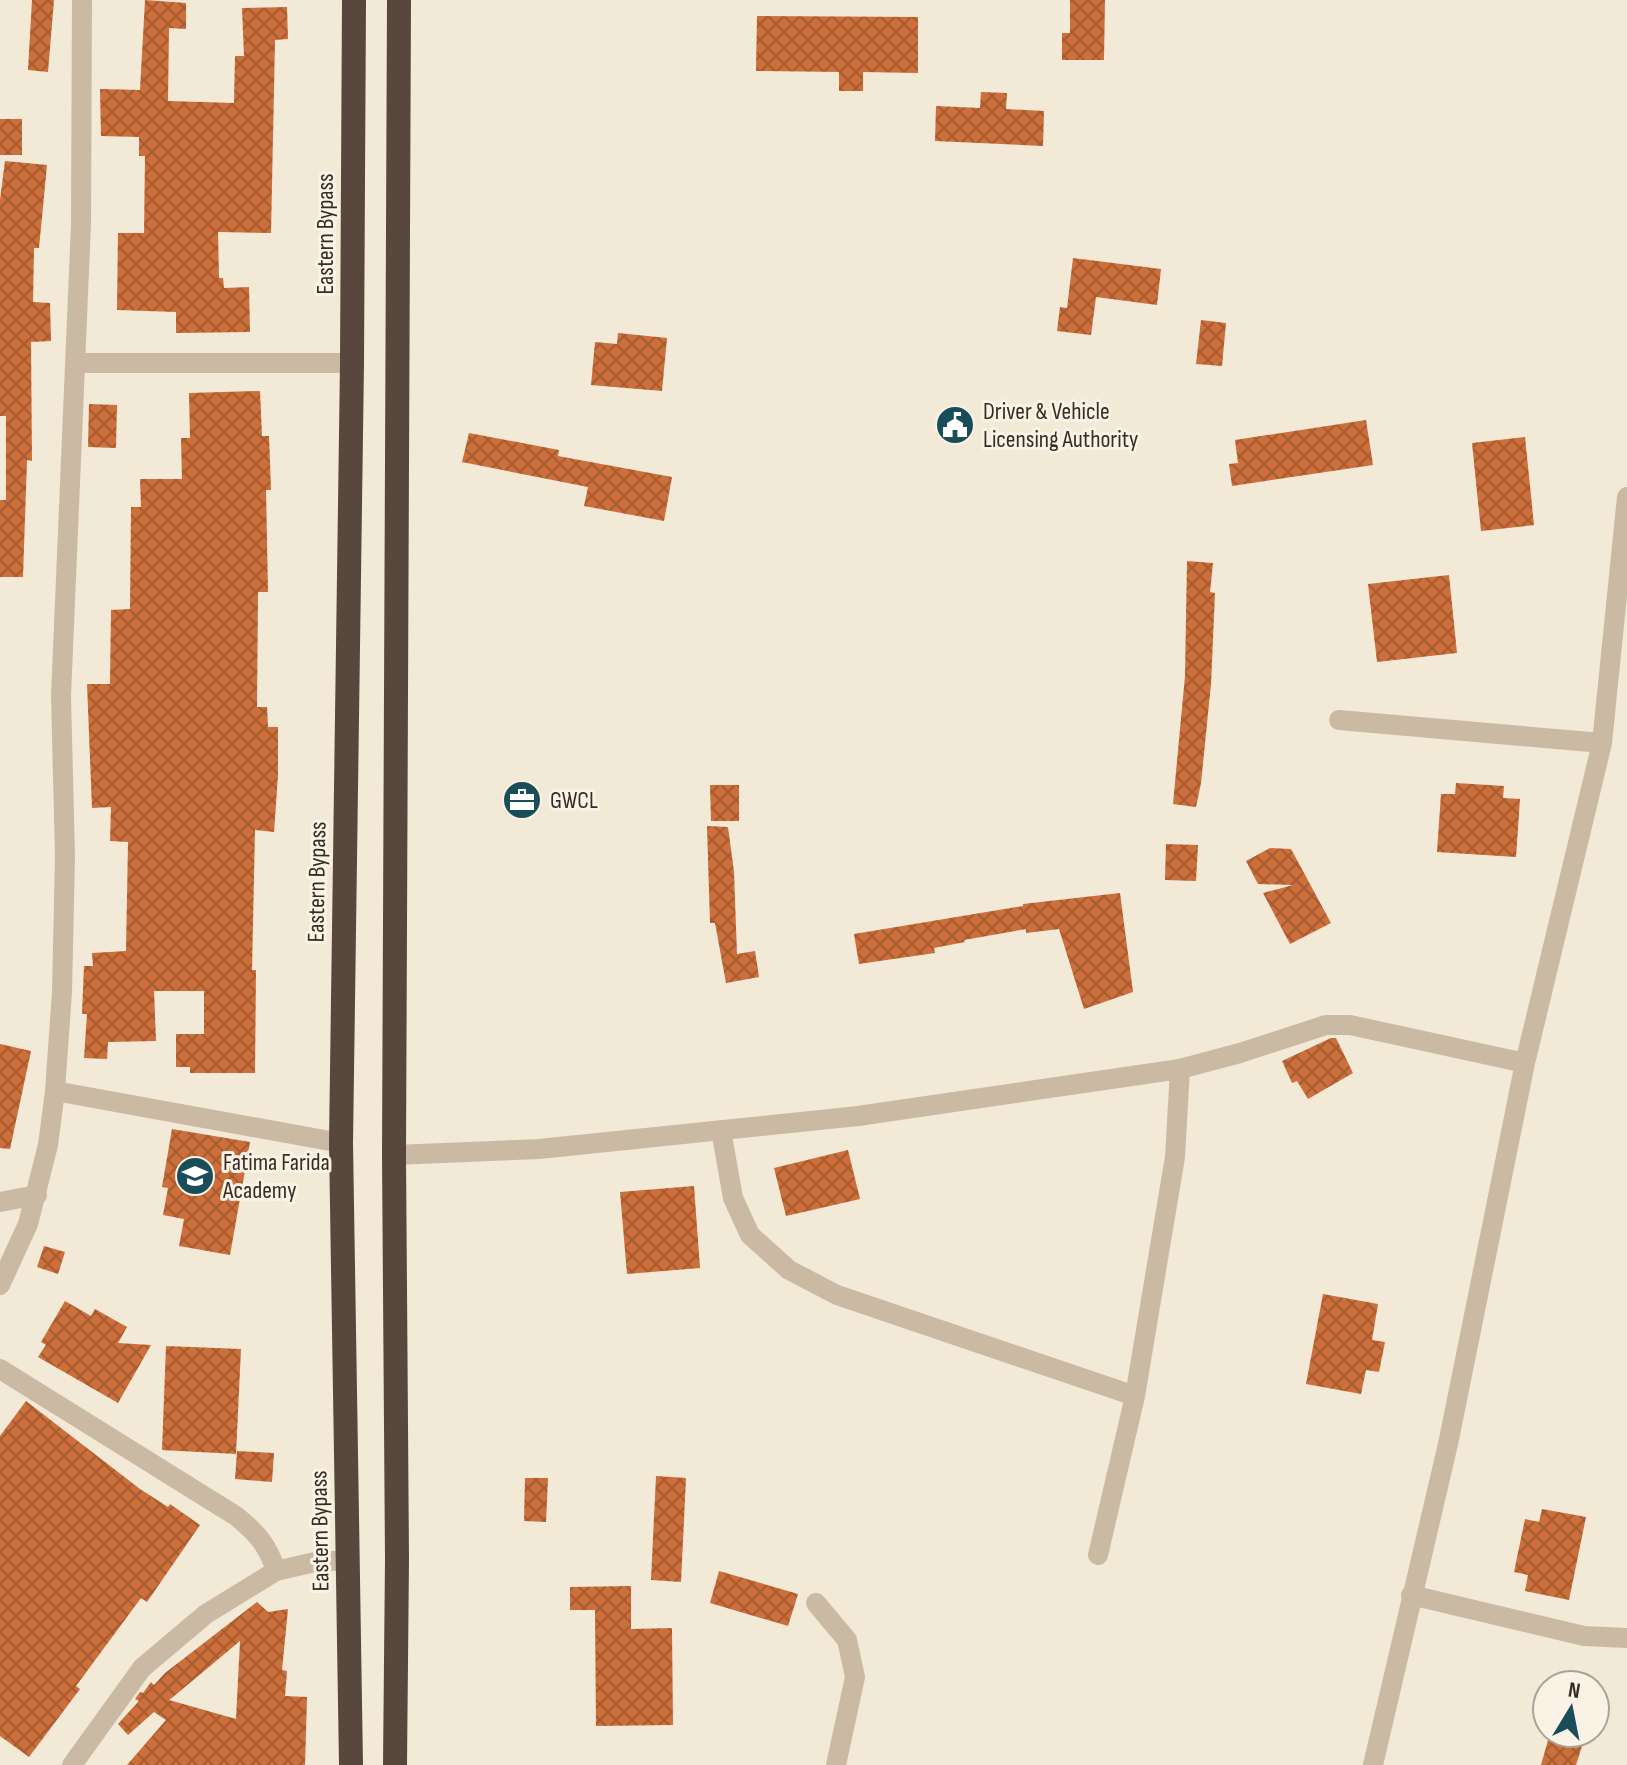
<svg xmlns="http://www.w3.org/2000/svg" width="1627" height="1765" viewBox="0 0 1627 1765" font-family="'Sofia Sans Condensed',sans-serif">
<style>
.building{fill:url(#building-cross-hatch);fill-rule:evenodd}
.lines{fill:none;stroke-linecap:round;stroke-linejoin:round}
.minor{stroke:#cbbaa3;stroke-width:20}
.highway{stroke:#57473c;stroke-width:24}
.labels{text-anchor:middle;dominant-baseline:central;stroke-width:6;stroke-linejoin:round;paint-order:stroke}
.street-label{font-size:24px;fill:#352c25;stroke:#faf2e4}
.poi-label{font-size:24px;fill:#352c25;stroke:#faf2e4;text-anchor:start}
</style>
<defs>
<pattern id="building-cross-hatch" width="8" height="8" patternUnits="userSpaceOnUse" patternTransform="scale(2)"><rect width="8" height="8" fill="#cd6f3b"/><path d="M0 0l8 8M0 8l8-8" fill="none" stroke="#a75b31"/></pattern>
</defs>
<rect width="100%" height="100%" fill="#f2e9d7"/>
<!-- building -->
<path class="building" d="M 32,0 L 54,0 L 48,72 L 28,70 Z
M 145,0 L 186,3 L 186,29 L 169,28 L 168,101 L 234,103 L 235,56 L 244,56 L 242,8 L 287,7 L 288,39 L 275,40 L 271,233 L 218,232 L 219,278 L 223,278 L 224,288 L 249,287 L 250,332 L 176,333 L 176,312 L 117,310 L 118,233 L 144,233 L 145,156 L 139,156 L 139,137 L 101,136 L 100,89 L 140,90 Z
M 1070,0 L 1105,0 L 1104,60 L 1062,60 L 1062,33 L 1070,33 Z
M 757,16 L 918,17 L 918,73 L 863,72 L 863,91 L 839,91 L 839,72 L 756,71 Z
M 981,92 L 1007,93 L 1006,109 L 1044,111 L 1043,146 L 935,141 L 936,106 L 980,108 Z
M 0,119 L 22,119 L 22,155 L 0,155 Z
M 5,161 L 47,165 L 39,248 L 34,248 L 33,302 L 50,303 L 51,341 L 31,342 L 32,461 L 27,460 L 23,577 L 0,577 L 0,500 L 6,500 L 6,416 L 0,416 L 0,200 Z
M 1073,258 L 1161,269 L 1157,305 L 1096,297 L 1091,335 L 1057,331 L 1060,307 L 1067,308 Z
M 1201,320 L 1226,323 L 1222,366 L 1196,364 Z
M 618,333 L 667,338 L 662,391 L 591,385 L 595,342 L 617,344 Z
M 260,391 L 262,436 L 269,436 L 271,490 L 266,490 L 268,592 L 258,592 L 257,707 L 267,707 L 268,727 L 278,727 L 278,775 L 274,832 L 255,830 L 252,970 L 256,970 L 255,1073 L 190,1073 L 190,1067 L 176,1067 L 176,1034 L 204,1034 L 204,991 L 154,991 L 156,1041 L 108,1042 L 107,1059 L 84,1058 L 87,1014 L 82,1014 L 84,966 L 93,966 L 92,953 L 126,951 L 128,842 L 110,841 L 111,807 L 92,808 L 87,684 L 110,684 L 111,610 L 130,609 L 131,507 L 141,507 L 140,479 L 182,479 L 181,438 L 190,438 L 189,393 Z
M 89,404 L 117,405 L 116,448 L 88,447 Z
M 1366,420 L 1373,465 L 1232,486 L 1229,464 L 1238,463 L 1235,440 Z
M 469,433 L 559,450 L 558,456 L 672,477 L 664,521 L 584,506 L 588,487 L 462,462 Z
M 1525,437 L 1534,525 L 1481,531 L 1472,443 Z
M 1187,561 L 1213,563 L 1210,592 L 1215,593 L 1211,684 L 1201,783 L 1196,807 L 1173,804 L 1185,676 Z
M 1449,575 L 1457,653 L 1377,662 L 1368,584 Z
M 1456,783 L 1504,786 L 1503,798 L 1520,799 L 1516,857 L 1437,852 L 1441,794 L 1455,794 Z
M 710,785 L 739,785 L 739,821 L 711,821 Z
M 707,826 L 728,827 L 734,872 L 737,954 L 755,951 L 759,977 L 726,983 L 715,923 L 710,923 Z
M 1166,844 L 1198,845 L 1196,881 L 1165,880 Z
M 1270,848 L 1291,849 L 1331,923 L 1290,944 L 1263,893 L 1293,885 L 1258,884 L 1246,861 Z
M 1120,893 L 1133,992 L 1084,1009 L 1059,929 L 1026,933 L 1026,929 L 964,940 L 965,942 L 934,948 L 935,953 L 859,964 L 854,934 L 1023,906 L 1023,904 Z
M 1331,1038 L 1336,1038 L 1353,1073 L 1308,1099 L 1297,1081 L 1292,1083 L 1282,1061 Z
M 0,1044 L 31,1051 L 10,1149 L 0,1148 Z
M 172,1129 L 250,1142 L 230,1255 L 179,1246 L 184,1219 L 163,1215 L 168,1188 L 162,1187 Z
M 848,1150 L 860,1199 L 786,1216 L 774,1168 Z
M 694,1186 L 700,1268 L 627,1274 L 620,1192 Z
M 44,1246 L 65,1252 L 58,1274 L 37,1267 Z
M 1323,1294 L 1378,1304 L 1372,1340 L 1385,1342 L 1379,1372 L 1366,1370 L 1361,1394 L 1306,1384 Z
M 65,1301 L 91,1316 L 95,1309 L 127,1327 L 118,1343 L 151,1345 L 118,1403 L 38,1357 L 46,1345 L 41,1342 Z
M 166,1346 L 241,1349 L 236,1454 L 162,1450 Z
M 26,1401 L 140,1489 L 168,1507 L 170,1504 L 200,1525 L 147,1602 L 141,1598 L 76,1686 L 80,1689 L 29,1757 L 0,1736 L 0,1436 Z
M 237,1451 L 274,1453 L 272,1482 L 235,1479 Z
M 656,1476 L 686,1478 L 681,1582 L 651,1580 Z
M 525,1478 L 548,1478 L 546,1522 L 524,1521 Z
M 1542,1509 L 1586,1517 L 1569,1600 L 1525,1591 L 1528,1575 L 1514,1572 L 1525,1519 L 1539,1522 Z
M 719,1571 L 798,1594 L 788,1626 L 710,1603 Z
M 631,1586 L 631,1629 L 672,1628 L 673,1725 L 596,1726 L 595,1610 L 570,1610 L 570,1587 Z
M 257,1602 L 268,1612 L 288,1609 L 282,1670 L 287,1671 L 285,1696 L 307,1697 L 305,1765 L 127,1765 L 166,1720 L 154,1712 L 128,1735 L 118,1724 L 139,1701 L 135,1699 L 140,1692 L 143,1693 L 151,1682 L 154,1685 L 165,1673 ZM 240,1641 L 236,1719 L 169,1700 L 173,1697 Z
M 1550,1733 L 1561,1733 L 1584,1740 L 1576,1765 L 1541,1765 Z"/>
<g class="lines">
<!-- minor -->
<path class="minor" d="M 75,363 L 352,363
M 1339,720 L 1602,743
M 55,1091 L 341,1143
M 721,1130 L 733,1198 L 750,1235 L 789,1270 L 837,1295 L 1135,1396
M 394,1155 L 539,1149 L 858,1116 L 1180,1069 L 1240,1053 L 1326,1025 L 1350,1025 L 1525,1063
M 0,1202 L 37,1195
M 0,1285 L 28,1224 L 48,1145 L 55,1091 L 62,992 L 65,856 L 61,696 L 81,224 L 82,0
M 0,1369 L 236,1516 C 256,1532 268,1545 276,1571
M 1098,1555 L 1135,1396 L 1175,1157 L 1180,1069
M 1411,1595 L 1584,1636 L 1627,1638
M 816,1603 L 847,1640 L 855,1677 L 836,1765
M 72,1765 L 142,1668 L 206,1614 L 276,1571 L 315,1562 L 349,1560
M 1373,1765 L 1448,1444 L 1525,1063 L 1602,743 L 1627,497"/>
<!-- highway -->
<path class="highway" d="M 351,1765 L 341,1143 L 352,363 L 354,0
M 395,1765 L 397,1559 L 394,1155 L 399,0"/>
</g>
<!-- icons -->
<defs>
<symbol id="civic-disc" viewBox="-11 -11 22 22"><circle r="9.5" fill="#194d59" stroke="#faf2e4"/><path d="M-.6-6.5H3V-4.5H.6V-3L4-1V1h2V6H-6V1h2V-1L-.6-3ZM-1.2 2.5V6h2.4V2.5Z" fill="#fff"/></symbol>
<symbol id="office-disc" viewBox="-11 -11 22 22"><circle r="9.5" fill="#194d59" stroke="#faf2e4"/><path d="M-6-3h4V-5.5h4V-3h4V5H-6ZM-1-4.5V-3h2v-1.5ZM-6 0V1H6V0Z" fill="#fff"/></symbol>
<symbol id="school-disc" viewBox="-11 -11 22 22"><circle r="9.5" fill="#194d59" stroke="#faf2e4"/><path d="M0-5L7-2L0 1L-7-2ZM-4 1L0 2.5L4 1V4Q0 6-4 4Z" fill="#fff"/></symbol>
</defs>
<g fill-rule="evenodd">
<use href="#civic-disc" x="933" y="403" width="44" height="44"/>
<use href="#office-disc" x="500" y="778" width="44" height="44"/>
<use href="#school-disc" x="173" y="1154" width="44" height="44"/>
</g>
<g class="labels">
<!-- street labels -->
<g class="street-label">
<text transform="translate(325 234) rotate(-90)">Eastern Bypass</text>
<text transform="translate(317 882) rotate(-89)">Eastern Bypass</text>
<text transform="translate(320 1531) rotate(-91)">Eastern Bypass</text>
</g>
<!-- poi labels -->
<g class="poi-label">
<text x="983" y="411">Driver &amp; Vehicle<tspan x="983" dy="28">Licensing Authority</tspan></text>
<text x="550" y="800">GWCL</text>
<text x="223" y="1162">Fatima Farida<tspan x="223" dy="28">Academy</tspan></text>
</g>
</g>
<!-- north arrow -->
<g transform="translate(1571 1709) rotate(10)"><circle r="38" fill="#faf2e4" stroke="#aba398" stroke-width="2"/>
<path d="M0-6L14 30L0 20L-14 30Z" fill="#194d59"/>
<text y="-12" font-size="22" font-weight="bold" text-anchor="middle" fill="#352c25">N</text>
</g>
</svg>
